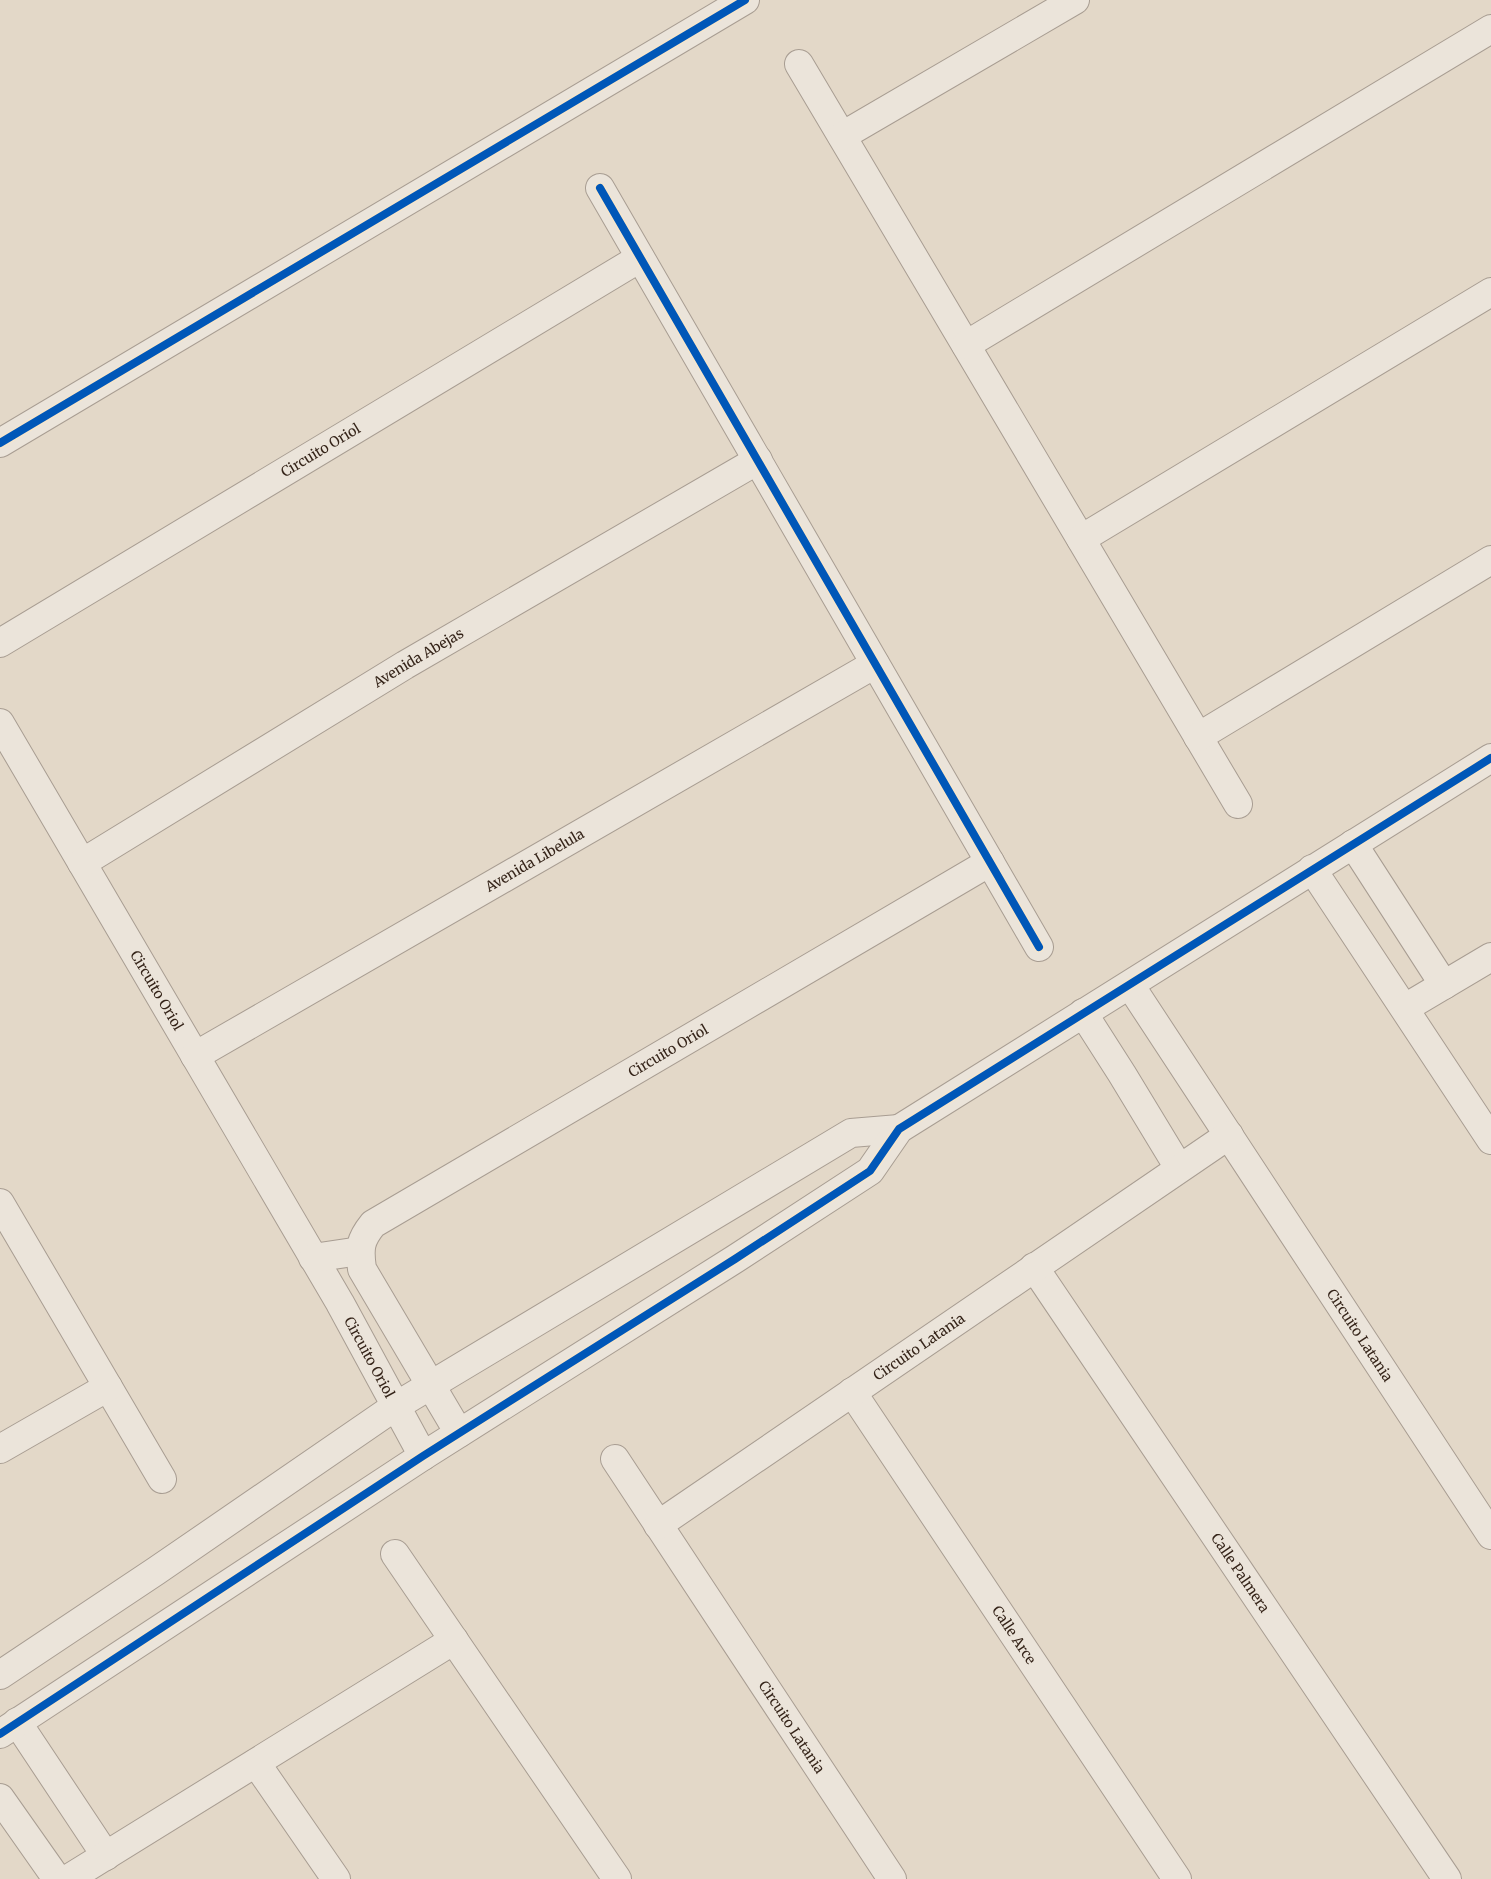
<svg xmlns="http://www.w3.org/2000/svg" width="1491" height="1879" viewBox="0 0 1491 1879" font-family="Merriweather,serif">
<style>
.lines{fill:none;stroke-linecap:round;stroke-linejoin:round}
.street-casing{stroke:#a89d92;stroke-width:30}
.street{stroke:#ebe4da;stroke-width:28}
.cycleway-casing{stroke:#f7e6cb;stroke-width:11}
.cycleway{stroke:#0057b8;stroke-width:8}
.labels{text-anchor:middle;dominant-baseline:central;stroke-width:4;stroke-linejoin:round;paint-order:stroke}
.street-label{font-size:14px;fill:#36251a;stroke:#f7e6cb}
</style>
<rect width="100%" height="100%" fill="#e3d8c8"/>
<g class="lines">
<defs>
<g id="street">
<path d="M 799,64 L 1238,804"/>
<path d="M 842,136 L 1075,0"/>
<path d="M 600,188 L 1039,947"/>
<path d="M 966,345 L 1491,29"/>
<path d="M 0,443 L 745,0"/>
<path d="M 1081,539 L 1491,292"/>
<path id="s1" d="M 0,643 L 640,258"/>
<path id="s2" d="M 0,723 L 340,1303 L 423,1456"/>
<path d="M 1198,737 L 1491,560"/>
<path d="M 1353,844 L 1444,985"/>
<path id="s3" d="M 82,863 L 405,665 L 758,460"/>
<path d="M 1312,869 L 1491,1140"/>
<path id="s4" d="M 1130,985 L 1491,1535"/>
<path d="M 1405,1008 L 1491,957"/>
<path d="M 1083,1013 L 1122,1074 L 1179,1168"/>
<path id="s5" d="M 195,1056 L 875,664"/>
<path d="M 0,1203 L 162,1479"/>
<path d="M 313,1258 L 360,1251"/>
<path id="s6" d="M 1034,1267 L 1447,1879"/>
<path id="s7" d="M 852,1392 L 1177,1879"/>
<path id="s8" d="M 459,1433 L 362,1269 C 359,1248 360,1240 373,1224 L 990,862"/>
<path d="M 0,1449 L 108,1387"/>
<path id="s9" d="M 615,1459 L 892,1879"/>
<path id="s10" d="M 658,1525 L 1229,1135"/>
<path d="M 395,1554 L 617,1879"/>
<path d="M 0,1675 L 156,1571 L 396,1406 L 851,1133 L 899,1129"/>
<path d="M 17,1722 L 106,1856"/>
<path d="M 0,1734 L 423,1456 L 735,1259 L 870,1171 L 899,1129 L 1491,758"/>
<path d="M 256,1763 L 336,1879"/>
<path d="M 0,1798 L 57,1879"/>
<path d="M 68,1879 L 454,1640"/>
</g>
</defs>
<!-- street casing -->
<use href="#street" class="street-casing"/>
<!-- street -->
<use href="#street" class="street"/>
<defs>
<path id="cycleway" d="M 600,188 L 1039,947
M 0,443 L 745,0
M 0,1734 L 423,1456 L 735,1259 L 870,1171 L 899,1129 L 1491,758"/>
</defs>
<!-- cycleway casing -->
<use href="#cycleway" class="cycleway-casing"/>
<!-- cycleway -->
<use href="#cycleway" class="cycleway"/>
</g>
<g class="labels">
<!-- street labels -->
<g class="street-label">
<text stroke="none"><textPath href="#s1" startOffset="374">Circuito Oriol</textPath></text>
<text stroke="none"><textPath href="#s3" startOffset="394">Avenida Abejas</textPath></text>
<text stroke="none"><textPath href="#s5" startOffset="392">Avenida Libelula</textPath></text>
<text stroke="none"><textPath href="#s2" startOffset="310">Circuito Oriol</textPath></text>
<text stroke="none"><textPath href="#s8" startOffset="581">Circuito Oriol</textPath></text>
<text stroke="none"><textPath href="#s4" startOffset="419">Circuito Latania</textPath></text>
<text stroke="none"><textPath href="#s10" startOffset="316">Circuito Latania</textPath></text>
<text stroke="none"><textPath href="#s2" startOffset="734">Circuito Oriol</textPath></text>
<text stroke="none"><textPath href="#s6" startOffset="369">Calle Palmera</textPath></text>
<text stroke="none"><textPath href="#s7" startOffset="292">Calle Arce</textPath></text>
<text stroke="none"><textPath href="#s9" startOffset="321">Circuito Latania</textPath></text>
</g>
</g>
</svg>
